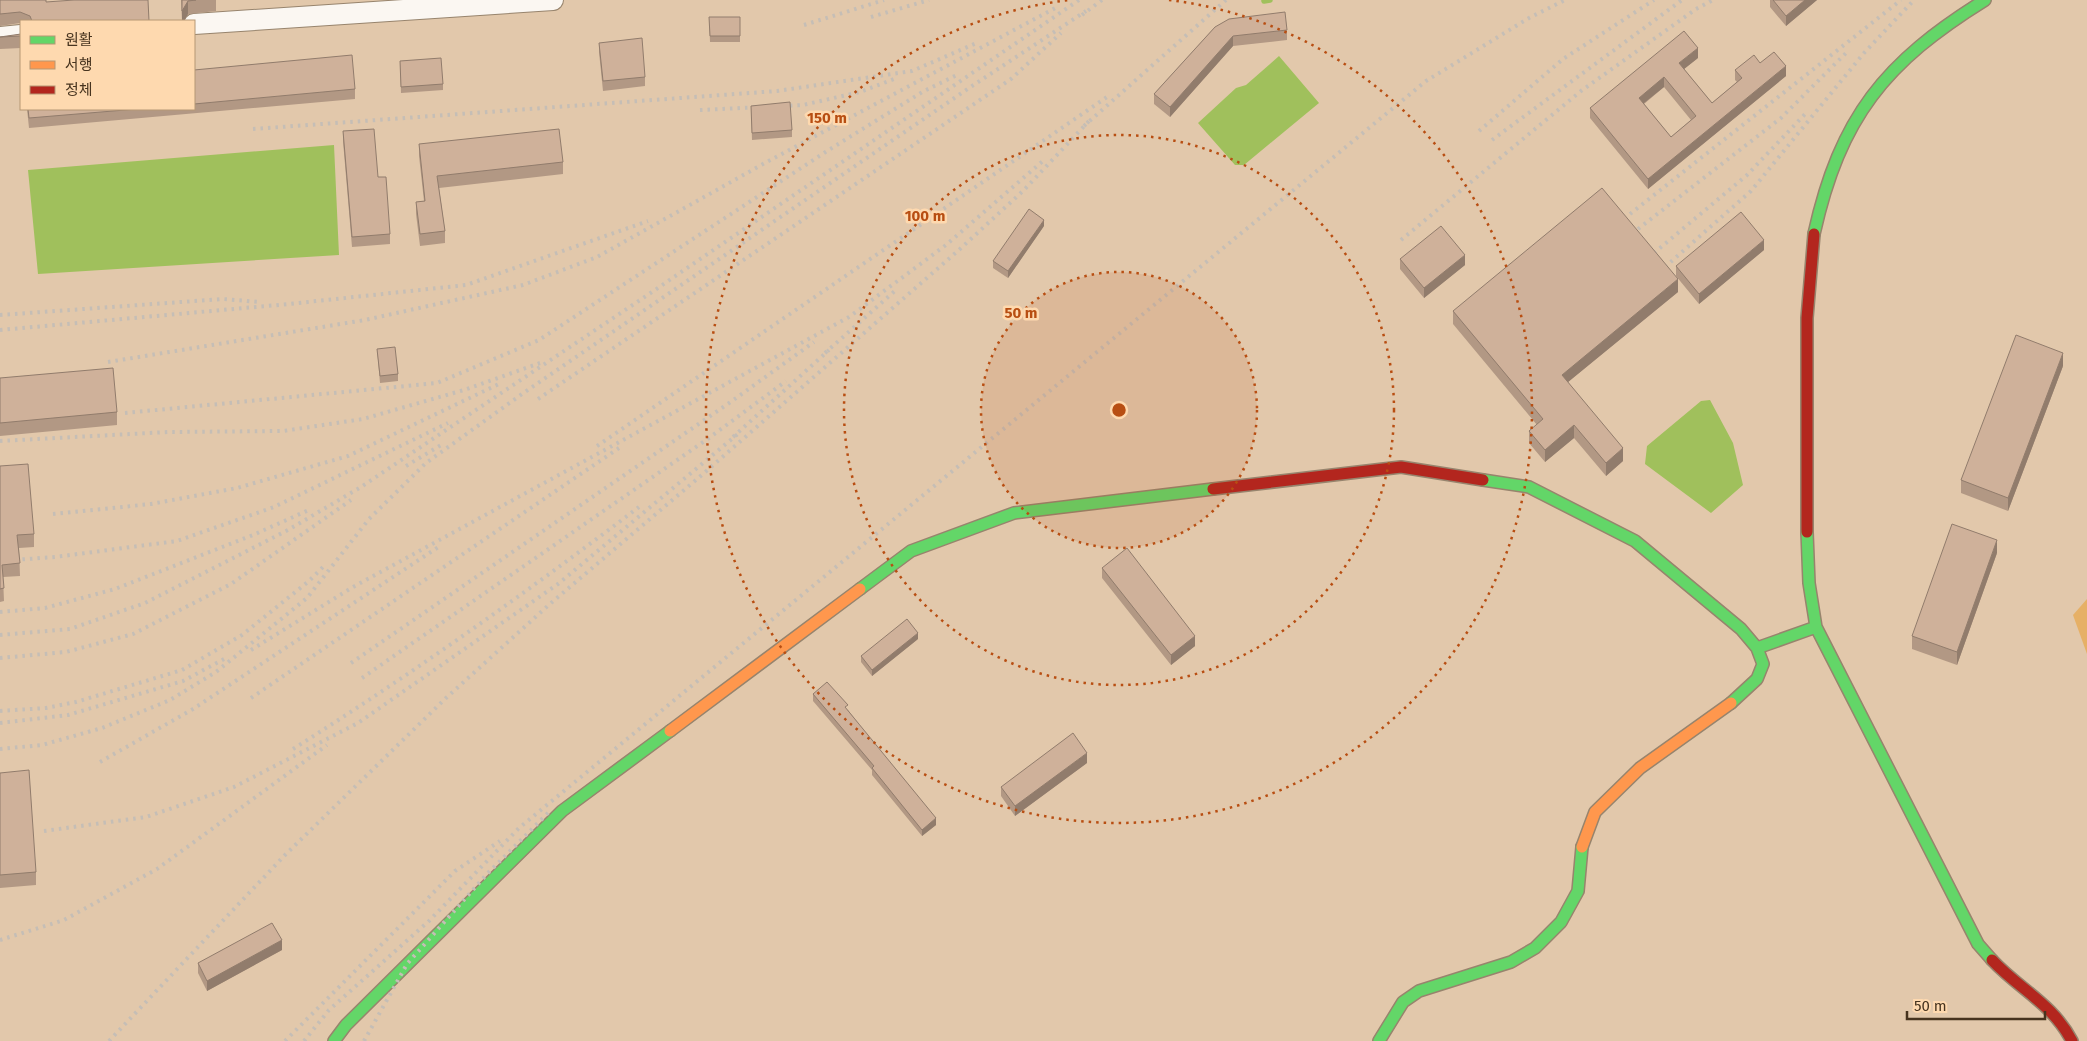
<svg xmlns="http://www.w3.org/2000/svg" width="2087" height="1041" viewBox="0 0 2087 1041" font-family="'Fira Sans','Noto Sans KR',sans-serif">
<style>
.green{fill:#e6b066}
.water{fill:#a0c05c}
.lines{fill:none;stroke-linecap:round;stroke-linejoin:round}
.stream{stroke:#a0c05c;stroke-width:5.5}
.street-casing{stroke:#97846d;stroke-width:22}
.fast-casing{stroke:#97846d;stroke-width:14}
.slow-casing{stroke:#97846d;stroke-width:14}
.jam-casing{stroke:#97846d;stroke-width:14}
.street{stroke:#fbf7f2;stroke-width:20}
.fast{stroke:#63d668;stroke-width:11}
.slow{stroke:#ff974d;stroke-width:11}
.jam{stroke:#b3261e;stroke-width:11}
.rail{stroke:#c5beb6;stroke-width:4;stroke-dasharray:2.5 5;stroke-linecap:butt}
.wall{fill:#b29884;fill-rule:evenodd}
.shaded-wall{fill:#917c6c}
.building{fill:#cfb19a;stroke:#917c6c;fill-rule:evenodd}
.ring{fill:none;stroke:#b84e12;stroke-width:2.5;stroke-dasharray:2.5 5}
.centre{fill:#b84e12;stroke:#fed9af;stroke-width:2.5}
.ring-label{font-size:15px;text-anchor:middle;font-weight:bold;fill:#b84e12;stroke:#fed9af;stroke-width:5;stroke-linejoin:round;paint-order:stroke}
</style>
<rect width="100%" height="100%" fill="#e2c8ab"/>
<!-- green -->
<path class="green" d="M 2087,599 L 2087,654 L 2073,615 Z"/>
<!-- water -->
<path class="water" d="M 1279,56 L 1319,103 L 1244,165 L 1235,165 L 1198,123 L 1236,88 L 1246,85 Z
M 334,145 L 339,255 L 38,274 L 28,170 Z
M 1710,400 L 1733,443 L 1743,485 L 1711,513 L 1645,464 L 1647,446 L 1701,401 Z"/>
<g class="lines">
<!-- stream -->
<path class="stream" d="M 1264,1 L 1270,0"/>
<defs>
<path id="street" d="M 194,24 L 553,0
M 0,37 L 21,35"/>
<path id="fast" d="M 1814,234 C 1840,117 1885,62 1985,0
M 1483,480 L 1529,487 L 1635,541 L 1741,629 L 1757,648 L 1816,627
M 1807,532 L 1809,583 L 1816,627 L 1978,944 L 1992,960
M 860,589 L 911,551 L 1014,513 L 1213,489
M 1731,703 L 1757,679 L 1763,664 L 1757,648
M 334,1041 L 346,1025 L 562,811 L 670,731
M 1379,1041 L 1403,1002 L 1419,991 L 1511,962 L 1535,948 L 1561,922 L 1578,891 L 1582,847"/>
<path id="slow" d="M 670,731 L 860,589
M 1582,847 L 1595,812 L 1640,768 L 1731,703"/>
<path id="jam" d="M 1213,489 L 1401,467 L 1483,480
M 1807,532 L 1807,318 L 1814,234
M 1992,960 C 2020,990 2052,1003 2072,1041"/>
</defs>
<!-- street casing -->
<use href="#street" class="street-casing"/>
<!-- fast casing -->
<use href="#fast" class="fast-casing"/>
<!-- slow casing -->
<use href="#slow" class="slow-casing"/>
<!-- jam casing -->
<use href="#jam" class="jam-casing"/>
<!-- street -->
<use href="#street" class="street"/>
<!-- fast -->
<use href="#fast" class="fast"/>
<!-- slow -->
<use href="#slow" class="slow"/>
<!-- jam -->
<use href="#jam" class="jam"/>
<!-- rail -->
<path class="rail" d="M 1082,15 L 1102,0
M 871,17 L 929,0
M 804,25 L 884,0
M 700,110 L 803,105 L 860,92 L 894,79
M 1084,126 L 1226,0
M 253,129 L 777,91 L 912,71 L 979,42
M 1479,131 L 1563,59 L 1654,0
M 1492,140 L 1682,0
M 1630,214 L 1901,0
M 1638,229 L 1781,118 L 1849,50
M 1401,240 L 1581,91 L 1696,9 L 1713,0
M 1654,253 L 1747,175 L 1808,111
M 1665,267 L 1751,191 L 1864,53 L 1914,0
M 0,315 L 223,299 L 259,302
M 0,330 L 289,304 L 466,285 L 648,221
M 825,353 L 897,289
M 108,362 L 365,320 L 523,285 L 597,257 L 763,164 L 1059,6
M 538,399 L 1011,79 L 1061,33
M 125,413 L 437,383 L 539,340 L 827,151 L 924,91 L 959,74
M 733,437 L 829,350
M 0,441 L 168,432 L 283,431 L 363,419 L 464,390 L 540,363
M 597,446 L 1107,97
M 406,466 L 441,445
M 53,514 L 151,504 L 237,488 L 348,456 L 501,383
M 0,561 L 55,557 L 177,541 L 274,507 L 448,423
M 0,612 L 45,608 L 115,589 L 253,535 L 311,509
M 0,635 L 70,629 L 145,603 L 288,530 L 361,487 L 652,292 L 1079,0
M 251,650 L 353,587 L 849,317 L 946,245 L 1044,160
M 0,658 L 66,652 L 133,634 L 231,584 L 351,500
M 351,663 L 732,401 L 814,342
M 362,678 L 709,438 L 786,381
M 251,698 L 619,448
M 0,711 L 46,708 L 76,702 L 182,670 L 242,635 L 309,581 L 324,566
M 0,723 L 68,715 L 183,681 L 224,659
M 0,749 L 42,745 L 102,728 L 170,700 L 216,672 L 307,598 L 369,519 L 426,463 L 522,394 L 969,88 L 1086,11
M 293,749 C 412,674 527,592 639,507
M 100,762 L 193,709 L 440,546
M 44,831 L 146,817 L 234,787 L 358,723 L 558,584 L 739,433
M 0,940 L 64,920 L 157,869 L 327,745
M 109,1041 L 285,855 L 446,698 L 551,603 L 703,474 L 960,249 L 1023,191 L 1089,121
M 285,1041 L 455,871 L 500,841
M 304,1041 L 329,1010 L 429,921 L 519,828 L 1426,81 L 1529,18 L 1565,0
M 364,1041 L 407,964 L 487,874 L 549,812"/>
</g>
<!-- wall -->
<path class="wall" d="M 0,0 L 46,2 L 149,21 L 21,21 L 21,24 L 20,23 L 0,26 Z
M 181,0 L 216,0 L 216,11 L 188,14 L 184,21 L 182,21 Z
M 1770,0 L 1817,0 L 1786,26 L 1770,7 Z
M 709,17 L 740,17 L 740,42 L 710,42 Z
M 1215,27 L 1287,30 L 1287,40 L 1233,46 L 1170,117 L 1154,104 L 1154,94 Z
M 21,34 L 21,48 L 0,49 L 0,37 Z
M 599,43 L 645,77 L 645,86 L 603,91 L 599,52 Z
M 1698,58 L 1684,69 L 1712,103 L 1737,82 L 1735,80 L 1735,70 L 1760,63 L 1786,76 L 1648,189 L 1590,118 L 1590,108 ZM 1664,87 L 1691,120 L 1671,137 L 1644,104 Z
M 400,61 L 443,84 L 443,90 L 401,93 Z
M 194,70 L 355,89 L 355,99 L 29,128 L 27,109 L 194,109 Z
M 751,106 L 792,130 L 792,137 L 752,140 Z
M 343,131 L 378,177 L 390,234 L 390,244 L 352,247 L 343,141 Z
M 419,144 L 563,162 L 563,174 L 439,188 L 445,231 L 445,243 L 420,246 L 416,214 L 416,202 L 424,201 L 419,156 Z
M 1044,226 L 1008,278 L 993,268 L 993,261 Z
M 1764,250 L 1699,304 L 1676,276 L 1676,266 Z
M 1400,259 L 1465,265 L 1424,298 L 1400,269 Z
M 1678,292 L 1568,382 L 1623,461 L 1606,476 L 1574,438 L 1545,462 L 1529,443 L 1529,431 L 1537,425 L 1453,324 L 1453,311 Z
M 377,349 L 398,374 L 398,381 L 380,383 Z
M 2063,366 L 2008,511 L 1961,493 L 1961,480 Z
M 0,378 L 117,412 L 117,425 L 0,436 Z
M 0,466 L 34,534 L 34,547 L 19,548 L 20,576 L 3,577 L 4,601 L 0,602 Z
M 1997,553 L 1957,665 L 1912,649 L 1912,636 Z
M 1102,568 L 1195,646 L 1171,665 L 1102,578 Z
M 918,639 L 872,676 L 861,662 L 861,656 Z
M 813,694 L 848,710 L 936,825 L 922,836 L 872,775 L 872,770 L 813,701 Z
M 1087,763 L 1015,816 L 1001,796 L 1001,787 Z
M 0,773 L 36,872 L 36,885 L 0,888 Z
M 282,950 L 207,991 L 198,973 L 198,963 Z"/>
<!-- shaded-wall -->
<path class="shaded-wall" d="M 1805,0 L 1817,0 L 1786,26 L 1786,16 Z
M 188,1 L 188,14 L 184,21 L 182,21 L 182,11 Z
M 1233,36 L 1233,46 L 1170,117 L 1170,107 Z
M 1698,48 L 1698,58 L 1679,73 L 1679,63 Z
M 1786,66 L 1786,76 L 1648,189 L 1648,179 Z
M 1664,77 L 1664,87 L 1639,107 L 1639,98 Z
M 1044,220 L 1044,226 L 1008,278 L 1008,271 Z
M 1764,240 L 1764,250 L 1699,304 L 1699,294 Z
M 1465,255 L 1465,265 L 1424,298 L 1424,288 Z
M 1678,279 L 1678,292 L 1562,387 L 1562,375 Z
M 2063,353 L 2063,366 L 2008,511 L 2008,498 Z
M 1574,425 L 1574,438 L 1545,462 L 1545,450 Z
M 1623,448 L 1623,461 L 1606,476 L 1606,463 Z
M 1997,540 L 1997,553 L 1957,665 L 1957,652 Z
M 918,633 L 918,639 L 872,676 L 872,670 Z
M 1195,636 L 1195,646 L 1171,665 L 1171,655 Z
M 1087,753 L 1087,763 L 1015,816 L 1015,806 Z
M 936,818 L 936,825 L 922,836 L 922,830 Z
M 282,940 L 282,950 L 207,991 L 207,981 Z"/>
<!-- building -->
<path class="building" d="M 0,0 L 46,0 L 46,2 L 74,0 L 148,0 L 149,21 L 32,21 L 30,16 L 20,12 L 0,14 Z
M 182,0 L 196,0 L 188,1 L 182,11 Z
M 1773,0 L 1805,0 L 1786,16 Z
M 1285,12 L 1287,30 L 1233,36 L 1170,107 L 1154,94 L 1215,27 L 1229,19 Z
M 709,17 L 740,17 L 740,36 L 710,36 Z
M 1684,31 L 1698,48 L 1679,63 L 1712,103 L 1742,78 L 1735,70 L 1754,55 L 1760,63 L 1774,52 L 1786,66 L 1648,179 L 1590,108 ZM 1664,77 L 1696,116 L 1671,137 L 1639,98 Z
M 21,34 L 21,36 L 0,37 Z
M 642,38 L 645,77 L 603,81 L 599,43 Z
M 352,55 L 355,89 L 194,104 L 194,70 Z
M 441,58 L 443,84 L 401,87 L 400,61 Z
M 790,102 L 792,130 L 752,133 L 751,106 Z
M 28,109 L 137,109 L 29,118 Z
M 374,129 L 378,177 L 386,177 L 390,234 L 352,237 L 343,131 Z
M 559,129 L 563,162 L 437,176 L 445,231 L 420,234 L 416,202 L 425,201 L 419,144 Z
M 1602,188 L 1678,279 L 1562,375 L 1623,448 L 1606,463 L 1574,425 L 1545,450 L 1529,431 L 1543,419 L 1453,311 Z
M 1029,209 L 1044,220 L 1008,271 L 993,261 Z
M 1741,212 L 1764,240 L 1699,294 L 1676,266 Z
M 1441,226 L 1465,255 L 1424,288 L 1400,259 Z
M 2016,335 L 2063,353 L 2008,498 L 1961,480 Z
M 395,347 L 398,374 L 380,376 L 377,349 Z
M 113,368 L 117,412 L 0,423 L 0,378 Z
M 28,464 L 34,534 L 17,535 L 20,563 L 2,565 L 4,588 L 0,589 L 0,466 Z
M 1952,524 L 1997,540 L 1957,652 L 1912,636 Z
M 1127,548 L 1195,636 L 1171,655 L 1102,568 Z
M 907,619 L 918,633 L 872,670 L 861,656 Z
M 827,682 L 848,705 L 845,707 L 936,818 L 922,830 L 872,768 L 874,766 L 813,694 Z
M 1073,733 L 1087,753 L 1015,806 L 1001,787 Z
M 29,770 L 36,872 L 0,875 L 0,773 Z
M 272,923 L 282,940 L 207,981 L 198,963 Z"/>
<!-- distance rings -->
<circle cx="1119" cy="410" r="138" fill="#b84e12" fill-opacity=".12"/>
<g class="ring">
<circle cx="1119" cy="410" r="138"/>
<circle cx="1119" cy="410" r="275"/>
<path d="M1169 0A413 413 0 1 1 1069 0"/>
</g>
<circle cx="1119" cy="410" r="8" class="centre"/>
<g class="ring-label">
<text x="827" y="123">150 m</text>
<text x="925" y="221">100 m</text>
<text x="1021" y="318">50 m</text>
</g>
<!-- legend -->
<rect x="20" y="20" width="175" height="90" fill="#fed9af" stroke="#b59775"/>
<rect x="30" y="36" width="25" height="8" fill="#63d668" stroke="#b59775"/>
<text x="65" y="45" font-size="15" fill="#47341f">원활</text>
<rect x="30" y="61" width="25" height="8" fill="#ff974d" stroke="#b59775"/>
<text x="65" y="70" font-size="15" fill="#47341f">서행</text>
<rect x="30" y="86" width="25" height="8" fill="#b3261e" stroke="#b59775"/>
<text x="65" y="95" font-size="15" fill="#47341f">정체</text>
<!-- scale -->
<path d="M1907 1011v8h138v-8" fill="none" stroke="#47341f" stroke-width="2.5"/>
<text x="1914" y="1011" font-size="15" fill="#47341f" stroke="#fed9af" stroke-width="4" paint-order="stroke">50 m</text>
</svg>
